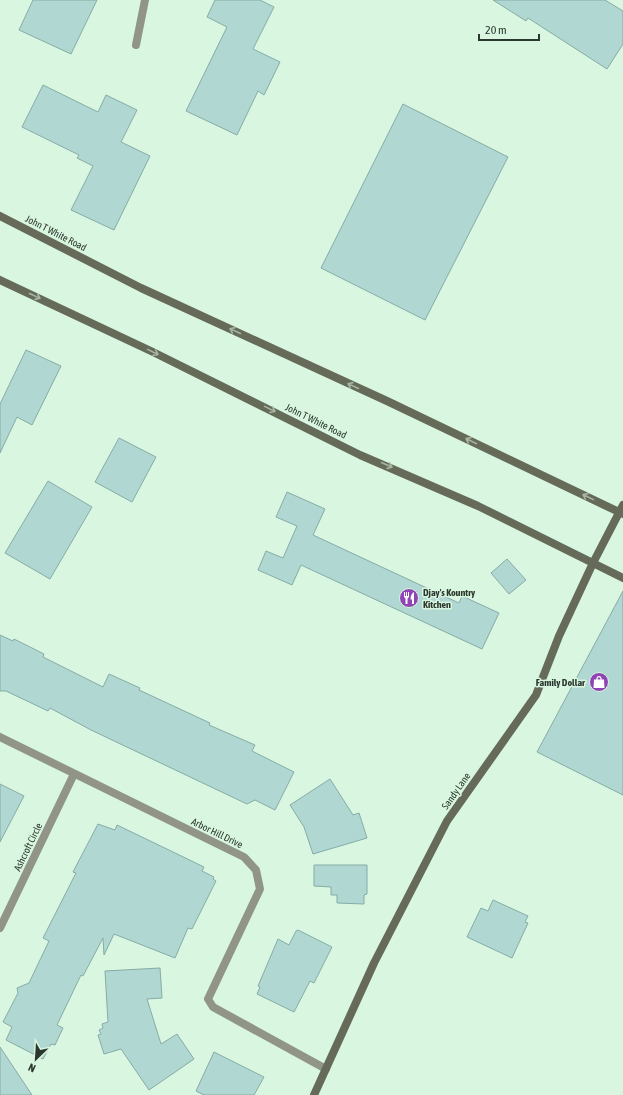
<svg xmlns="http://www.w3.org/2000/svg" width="623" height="1095" viewBox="0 0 623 1095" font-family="'Asap Condensed',sans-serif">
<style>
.building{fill:#b0d7d1;stroke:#85aca6}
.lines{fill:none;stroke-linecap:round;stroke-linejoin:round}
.street{stroke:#909588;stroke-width:8}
.secondary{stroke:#656b58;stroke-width:8}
.oneway{stroke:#a5b7a3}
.labels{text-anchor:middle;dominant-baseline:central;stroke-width:3;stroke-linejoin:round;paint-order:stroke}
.street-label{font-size:10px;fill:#2b372e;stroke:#d9f6e0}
.poi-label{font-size:10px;font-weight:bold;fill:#2b372e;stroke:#d9f6e0;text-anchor:start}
</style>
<rect width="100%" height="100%" fill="#d9f6e0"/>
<!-- building -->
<path class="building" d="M 33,0 L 97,0 L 71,54 L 19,30 Z
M 215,0 L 260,0 L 274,7 L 253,49 L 280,62 L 264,95 L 258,91 L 237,135 L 186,111 L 227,27 L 207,17 Z
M 493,0 L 605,0 L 623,11 L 623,44 L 607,69 L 528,18 L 526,21 Z
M 43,85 L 98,112 L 106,95 L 137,110 L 121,142 L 150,156 L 114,230 L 71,210 L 93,166 L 77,158 L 79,155 L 22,127 Z
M 403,104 L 508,157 L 425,320 L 321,268 Z
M 26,350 L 61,366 L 32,425 L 17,417 L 0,453 L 0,404 Z
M 119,438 L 156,457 L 132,502 L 95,482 Z
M 48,481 L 92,507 L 50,579 L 5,553 Z
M 287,492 L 325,509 L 313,535 L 459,603 L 462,596 L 499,613 L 482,649 L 301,565 L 292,585 L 258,570 L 266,551 L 283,558 L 297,526 L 276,517 Z
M 507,559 L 526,580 L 509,594 L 491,573 Z
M 623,591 L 623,795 L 537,752 Z
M 0,635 L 13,641 L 14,639 L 44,654 L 43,657 L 103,687 L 109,674 L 140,688 L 139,690 L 210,723 L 209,725 L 255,745 L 252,751 L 294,772 L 275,810 L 255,800 L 247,804 L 91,730 L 50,708 L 48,711 L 6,691 L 0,691 Z
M 330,779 L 353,815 L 359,813 L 367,838 L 313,854 L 304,827 L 290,805 Z
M 0,784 L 24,796 L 0,842 Z
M 98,824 L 115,830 L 117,825 L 171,851 L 204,867 L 202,871 L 214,877 L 213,879 L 216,881 L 192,929 L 188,928 L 175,958 L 114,934 L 104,955 L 103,938 L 83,976 L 81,975 L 57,1025 L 63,1028 L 55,1045 L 51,1044 L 43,1059 L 6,1040 L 12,1027 L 3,1022 L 18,993 L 17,988 L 29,983 L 49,941 L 43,938 L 76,873 L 73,872 Z
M 314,865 L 367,865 L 367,894 L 364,895 L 364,904 L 337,903 L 337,895 L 331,895 L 331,887 L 314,886 Z
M 493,900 L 528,916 L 525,922 L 528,923 L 512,958 L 467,937 L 481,908 L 488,911 Z
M 298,930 L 332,947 L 314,983 L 310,981 L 294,1012 L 257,994 L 260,987 L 258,986 L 278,939 L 289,945 L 296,931 Z
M 160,968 L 162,998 L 147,999 L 161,1044 L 177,1034 L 194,1059 L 149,1090 L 121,1049 L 104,1054 L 98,1035 L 101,1034 L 99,1030 L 103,1028 L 102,1024 L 108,1022 L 105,971 Z
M 0,1047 L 32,1095 L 0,1095 Z
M 214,1052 L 264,1077 L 254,1095 L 204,1095 L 196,1091 Z"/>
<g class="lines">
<!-- street -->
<path class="street" d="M 136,45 L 145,0
M 0,737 L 244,857 L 256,870 L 260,889 L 208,999 L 213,1007 L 326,1069
M 0,928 L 74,774"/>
<!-- secondary -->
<path class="secondary" d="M 0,216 L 141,288 L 387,401 L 623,514
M 0,280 L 153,352 L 360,455 L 478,506 L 623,578
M 314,1095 L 374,963 L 447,821 L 536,695 L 559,636 L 593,563 L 623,505"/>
</g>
<!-- one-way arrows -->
<defs><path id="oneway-shaft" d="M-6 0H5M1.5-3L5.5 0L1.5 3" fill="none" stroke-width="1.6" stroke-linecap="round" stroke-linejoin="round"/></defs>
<g class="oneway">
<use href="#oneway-shaft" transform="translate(35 296) rotate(25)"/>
<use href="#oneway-shaft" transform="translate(235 331) rotate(-155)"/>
<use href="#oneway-shaft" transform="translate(153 352) rotate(26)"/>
<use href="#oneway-shaft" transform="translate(353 386) rotate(-155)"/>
<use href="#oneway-shaft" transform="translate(270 409) rotate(26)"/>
<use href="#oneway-shaft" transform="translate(471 441) rotate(-154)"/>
<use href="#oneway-shaft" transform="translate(387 465) rotate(24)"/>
<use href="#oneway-shaft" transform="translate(588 497) rotate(-154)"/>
</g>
<!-- icons -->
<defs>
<symbol id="restaurant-disc" viewBox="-11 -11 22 22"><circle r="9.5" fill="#8f43b5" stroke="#d9f6e0"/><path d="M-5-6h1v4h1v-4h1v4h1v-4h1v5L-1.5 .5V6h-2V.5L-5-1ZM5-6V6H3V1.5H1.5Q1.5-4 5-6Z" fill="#fff"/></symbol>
<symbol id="shop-disc" viewBox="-11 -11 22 22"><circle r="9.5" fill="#8f43b5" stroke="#d9f6e0"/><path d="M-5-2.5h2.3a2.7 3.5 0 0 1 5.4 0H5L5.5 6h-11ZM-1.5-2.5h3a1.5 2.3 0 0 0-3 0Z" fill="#fff"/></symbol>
</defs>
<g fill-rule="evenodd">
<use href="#restaurant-disc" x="398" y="587" width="22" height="22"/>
<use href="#shop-disc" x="588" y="671" width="22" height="22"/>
</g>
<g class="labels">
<!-- street labels -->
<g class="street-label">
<text transform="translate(56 233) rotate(27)">John T White Road</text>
<text transform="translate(316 421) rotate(26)">John T White Road</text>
<text transform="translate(456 791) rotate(-55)">Sandy Lane</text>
<text transform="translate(217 833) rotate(26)">Arbor Hill Drive</text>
<text transform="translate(28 847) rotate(-64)">Ashcroft Circle</text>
</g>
<!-- poi labels -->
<g class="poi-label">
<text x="423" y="592">Djay's Kountry<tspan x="423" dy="12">Kitchen</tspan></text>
<text x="585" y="682" text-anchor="end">Family Dollar</text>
</g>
</g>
<!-- north arrow -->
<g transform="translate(36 1059) rotate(205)" stroke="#d9f6e0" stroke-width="3" paint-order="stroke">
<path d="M0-3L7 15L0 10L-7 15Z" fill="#2b372e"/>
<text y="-6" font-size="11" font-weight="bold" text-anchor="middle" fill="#2b372e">N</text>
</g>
<!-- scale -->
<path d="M479 34v6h60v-6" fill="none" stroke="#2b372e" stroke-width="2"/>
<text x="485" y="34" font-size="12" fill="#2b372e" stroke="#d9f6e0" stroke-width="3" paint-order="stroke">20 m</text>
</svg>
